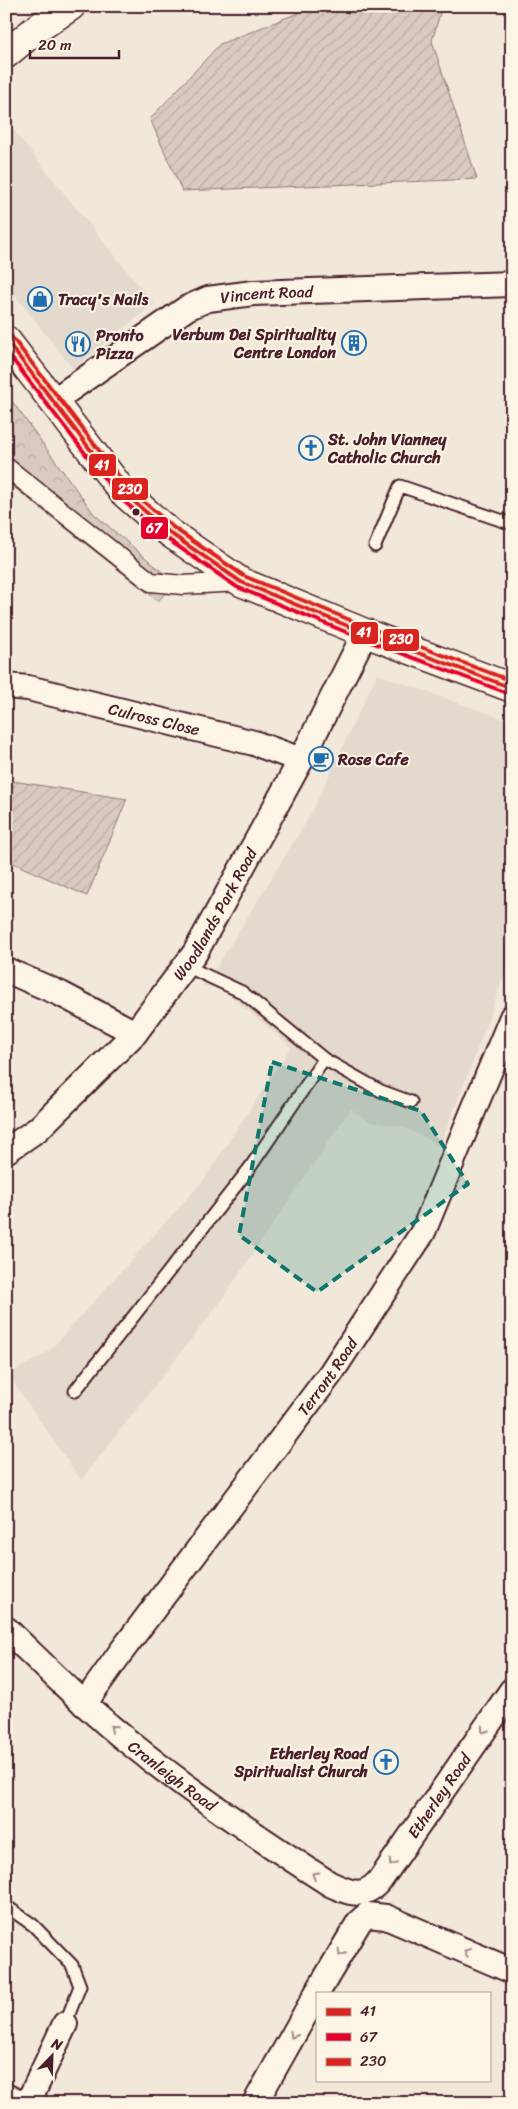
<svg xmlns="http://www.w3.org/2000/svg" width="518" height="2109" viewBox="0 0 518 2109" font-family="Sriracha,sans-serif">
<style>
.built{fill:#e4d9cd}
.forest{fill:url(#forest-crowns);stroke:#917476}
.garden{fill:url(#garden-furrows);stroke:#917476}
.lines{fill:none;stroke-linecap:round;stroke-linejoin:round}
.service-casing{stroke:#4a1f2b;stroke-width:15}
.pedestrian-casing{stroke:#4a1f2b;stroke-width:21}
.minor-casing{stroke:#4a1f2b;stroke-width:28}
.secondary-casing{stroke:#4a1f2b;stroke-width:31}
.primary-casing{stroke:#4a1f2b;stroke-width:31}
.service{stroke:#fcf5e5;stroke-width:11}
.pedestrian{stroke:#fcf5e5;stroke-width:18}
.minor{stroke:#fcf5e5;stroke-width:24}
.secondary{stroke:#fcf5e5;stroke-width:28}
.primary{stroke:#fcf5e5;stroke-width:28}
.bus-1-casing{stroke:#fcf5e5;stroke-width:8}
.bus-2-casing{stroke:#fcf5e5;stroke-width:8}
.bus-3-casing{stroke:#fcf5e5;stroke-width:8}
.bus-1{stroke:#dc241f;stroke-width:4}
.bus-2{stroke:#e4002b;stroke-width:4}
.bus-3{stroke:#dc241f;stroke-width:4}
.oneway{stroke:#a38a88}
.marked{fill:#0f766e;fill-opacity:0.2;stroke:#0f766e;stroke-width:4;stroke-dasharray:10 6;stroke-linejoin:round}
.bus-dot{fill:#4a1f2b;stroke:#fcf5e5;stroke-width:2}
.labels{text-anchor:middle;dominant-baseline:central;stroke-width:4;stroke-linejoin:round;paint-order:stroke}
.street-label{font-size:16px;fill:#4a1f2b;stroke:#fcf5e5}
.poi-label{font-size:16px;font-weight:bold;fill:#4a1f2b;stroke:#fcf5e5;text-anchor:start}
.line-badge{stroke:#fcf5e5;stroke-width:2}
.badge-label{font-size:14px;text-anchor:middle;font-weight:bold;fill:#fff}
</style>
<defs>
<pattern id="forest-crowns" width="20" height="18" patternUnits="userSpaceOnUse" patternTransform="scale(1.25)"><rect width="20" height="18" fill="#d8cac0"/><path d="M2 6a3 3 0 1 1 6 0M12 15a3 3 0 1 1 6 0" fill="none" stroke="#bbada5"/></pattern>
<pattern id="garden-furrows" width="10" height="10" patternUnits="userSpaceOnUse" patternTransform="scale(1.25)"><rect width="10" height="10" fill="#d8cac0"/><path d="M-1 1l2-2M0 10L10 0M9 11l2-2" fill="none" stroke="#bbada5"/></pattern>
</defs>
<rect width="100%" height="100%" fill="#f1e8da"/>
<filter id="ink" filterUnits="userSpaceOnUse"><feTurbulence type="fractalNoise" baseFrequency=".02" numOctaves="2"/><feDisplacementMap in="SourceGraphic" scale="10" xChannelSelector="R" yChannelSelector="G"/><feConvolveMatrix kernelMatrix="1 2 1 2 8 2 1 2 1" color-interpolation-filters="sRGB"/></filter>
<g filter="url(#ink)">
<!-- built -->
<path class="built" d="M 6,121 L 154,304 L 73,369 L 6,284 Z
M 377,674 L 512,722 L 512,954 L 473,1061 L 440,1146 L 403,1127 L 370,1122 L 351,1109 L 218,1305 L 81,1480 L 8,1375 L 49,1351 L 202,1182 L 291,1047 L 226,992 L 203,985 L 216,968 L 311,814 Z"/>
<!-- forest -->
<path class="forest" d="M 6,393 L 94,514 L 175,583 L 158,601 L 6,481 Z"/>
<!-- garden -->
<path class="garden" d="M 316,6 L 442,6 L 432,41 L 477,179 L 182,191 L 150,119 L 220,44 Z
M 6,780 L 127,799 L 87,896 L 6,860 Z"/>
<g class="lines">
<defs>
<path id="service" d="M 375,546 L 400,486 L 512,524
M 324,1059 L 381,1091 L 411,1102
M 75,1391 L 249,1169 L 324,1059 L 242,992 L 186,966
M 6,1906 L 33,1925 L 72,1965 L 80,1986 L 65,2024"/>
<path id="pedestrian" d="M 6,467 L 151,582 L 183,585 L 241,582"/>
<g id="minor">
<path id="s1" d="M 53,401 L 187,308 L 208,299 L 253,293 L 512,284"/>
<path id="s2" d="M 6,686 L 28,688 L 254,743 L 301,760"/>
<path d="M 6,970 L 61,994 L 135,1033"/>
<path id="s3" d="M 6,1151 L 38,1129 L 135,1033 L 195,953 L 301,760 L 365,633"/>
<path id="s4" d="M 6,1629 C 48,1669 89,1711 135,1747 C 197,1797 263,1841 330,1884 C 352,1894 364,1899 381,1879 L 512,1690"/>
<path id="s5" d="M 84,1704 L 121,1652 L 331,1373 L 423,1232 L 512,1017"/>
<path d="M 317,1993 L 359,1922 L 367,1915 L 386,1917 L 512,1971"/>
<path d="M 6,2096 L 19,2103"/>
<path d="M 28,2103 L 65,2024"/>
<path d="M 255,2103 L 317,1993"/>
</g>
<path id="secondary" d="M 6,54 L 35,30 L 71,6"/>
<path id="primary" d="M 6,340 L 123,492 L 170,533 L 241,582 L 365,633 L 512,688"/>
</defs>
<!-- service casing -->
<use href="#service" class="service-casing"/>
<!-- pedestrian casing -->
<use href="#pedestrian" class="pedestrian-casing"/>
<!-- minor casing -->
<use href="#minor" class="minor-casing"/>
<!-- secondary casing -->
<use href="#secondary" class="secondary-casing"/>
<!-- primary casing -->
<use href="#primary" class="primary-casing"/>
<!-- service -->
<use href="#service" class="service"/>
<!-- pedestrian -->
<use href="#pedestrian" class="pedestrian"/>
<!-- minor -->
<use href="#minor" class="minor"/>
<!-- secondary -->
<use href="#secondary" class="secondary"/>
<!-- primary -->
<use href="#primary" class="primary"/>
<defs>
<path id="bus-1" d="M 6,340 L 123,492 L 170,533 L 241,582 L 365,633 L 512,688"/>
<path id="bus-2" d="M 6,351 L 118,496 L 166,538 L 237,587 L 363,639 L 510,694"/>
<path id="bus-3" d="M 11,336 L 128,488 L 174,528 L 244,576 L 367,627 L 512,681"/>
</defs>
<!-- bus-1 casing -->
<use href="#bus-1" class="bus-1-casing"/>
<!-- bus-2 casing -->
<use href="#bus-2" class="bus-2-casing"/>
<!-- bus-3 casing -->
<use href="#bus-3" class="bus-3-casing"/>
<!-- bus-1 -->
<use href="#bus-1" class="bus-1"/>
<!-- bus-2 -->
<use href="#bus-2" class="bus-2"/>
<!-- bus-3 -->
<use href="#bus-3" class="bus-3"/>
</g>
<!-- one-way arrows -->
<defs><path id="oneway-chevron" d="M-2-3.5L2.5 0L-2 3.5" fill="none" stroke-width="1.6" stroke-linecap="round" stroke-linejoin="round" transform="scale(1.25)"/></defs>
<g class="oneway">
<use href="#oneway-chevron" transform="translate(113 1728) rotate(-139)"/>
<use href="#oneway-chevron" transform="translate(484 1730) rotate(125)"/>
<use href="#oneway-chevron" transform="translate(392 1863) rotate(124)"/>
<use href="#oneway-chevron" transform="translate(315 1875) rotate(-148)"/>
<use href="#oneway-chevron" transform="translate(467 1952) rotate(-156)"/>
<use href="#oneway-chevron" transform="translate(341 1953) rotate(122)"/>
<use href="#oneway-chevron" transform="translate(293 2035) rotate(120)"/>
</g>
</g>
<!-- marked area -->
<path class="marked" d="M 272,1062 L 421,1111 L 468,1184 L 317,1292 L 239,1235 Z"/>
<!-- icons -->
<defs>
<symbol id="shop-ring" viewBox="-11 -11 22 22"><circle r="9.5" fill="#fcf5e5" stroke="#1f6fb2" stroke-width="1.5"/><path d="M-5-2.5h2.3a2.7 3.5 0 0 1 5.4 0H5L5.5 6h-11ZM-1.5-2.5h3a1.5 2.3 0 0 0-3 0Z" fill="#1f6fb2"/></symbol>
<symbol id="building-ring" viewBox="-11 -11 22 22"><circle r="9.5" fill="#fcf5e5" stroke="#1f6fb2" stroke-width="1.5"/><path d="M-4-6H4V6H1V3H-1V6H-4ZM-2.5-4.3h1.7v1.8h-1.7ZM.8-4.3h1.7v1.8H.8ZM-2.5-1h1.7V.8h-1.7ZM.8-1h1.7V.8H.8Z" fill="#1f6fb2"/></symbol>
<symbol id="restaurant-ring" viewBox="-11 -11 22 22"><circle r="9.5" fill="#fcf5e5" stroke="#1f6fb2" stroke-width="1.5"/><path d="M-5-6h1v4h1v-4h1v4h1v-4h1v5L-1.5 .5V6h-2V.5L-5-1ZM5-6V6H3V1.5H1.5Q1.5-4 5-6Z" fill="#1f6fb2"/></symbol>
<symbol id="church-ring" viewBox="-11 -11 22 22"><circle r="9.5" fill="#fcf5e5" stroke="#1f6fb2" stroke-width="1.5"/><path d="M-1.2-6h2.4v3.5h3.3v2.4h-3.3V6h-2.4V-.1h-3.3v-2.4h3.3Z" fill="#1f6fb2"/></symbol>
<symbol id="cafe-ring" viewBox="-11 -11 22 22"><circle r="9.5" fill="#fcf5e5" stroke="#1f6fb2" stroke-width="1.5"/><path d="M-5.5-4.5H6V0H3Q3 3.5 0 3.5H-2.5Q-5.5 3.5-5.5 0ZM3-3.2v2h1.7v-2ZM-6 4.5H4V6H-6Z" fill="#1f6fb2"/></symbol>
</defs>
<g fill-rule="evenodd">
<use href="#shop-ring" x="26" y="285" width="28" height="28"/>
<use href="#building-ring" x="340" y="329" width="28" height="28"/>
<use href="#restaurant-ring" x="64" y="330" width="28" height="28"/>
<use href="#church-ring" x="297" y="434" width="28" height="28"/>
<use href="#cafe-ring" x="307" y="745" width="28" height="28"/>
<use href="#church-ring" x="372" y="1748" width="28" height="28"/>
</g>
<!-- markers -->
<circle class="bus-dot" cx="136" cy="512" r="4.5"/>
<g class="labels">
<!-- street labels -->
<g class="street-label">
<text stroke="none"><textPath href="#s1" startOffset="245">Vincent Road</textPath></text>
<text stroke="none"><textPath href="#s2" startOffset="152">Culross Close</textPath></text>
<text stroke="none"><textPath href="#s3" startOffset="319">Woodlands Park Road</textPath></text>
<text stroke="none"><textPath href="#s5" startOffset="408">Terront Road</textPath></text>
<text stroke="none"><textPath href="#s4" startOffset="222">Cranleigh Road</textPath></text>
<text stroke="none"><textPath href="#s4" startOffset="572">Etherley Road</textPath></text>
</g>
<!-- poi labels -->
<g class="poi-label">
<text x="58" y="299">Tracy's Nails</text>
<text x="336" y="334" text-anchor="end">Verbum Dei Spirituality<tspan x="336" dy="18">Centre London</tspan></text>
<text x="96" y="335">Pronto<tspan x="96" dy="18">Pizza</tspan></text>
<text x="328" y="439">St. John Vianney<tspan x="328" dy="18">Catholic Church</tspan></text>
<text x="338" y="759">Rose Cafe</text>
<text x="368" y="1753" text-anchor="end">Etherley Road<tspan x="368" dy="18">Spiritualist Church</tspan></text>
</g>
</g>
<g class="line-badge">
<rect x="88" y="453" width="29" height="24" rx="5" fill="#dc241f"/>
<rect x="111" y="477" width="38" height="24" rx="5" fill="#dc241f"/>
<rect x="140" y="516" width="29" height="24" rx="5" fill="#e4002b"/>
<rect x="350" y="621" width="29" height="24" rx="5" fill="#dc241f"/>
<rect x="382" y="628" width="38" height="24" rx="5" fill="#dc241f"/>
</g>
<g class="badge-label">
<text x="102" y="470">41</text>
<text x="130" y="494">230</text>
<text x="154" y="533">67</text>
<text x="364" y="637">41</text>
<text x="401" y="644">230</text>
</g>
<!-- margin -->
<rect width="518" height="2109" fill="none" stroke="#fcf5e5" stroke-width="25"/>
<rect x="12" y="12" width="493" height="2084" fill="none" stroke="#4a1f2b" stroke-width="2" filter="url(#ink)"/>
<!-- legend -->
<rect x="316" y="1992" width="175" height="90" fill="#fcf5e5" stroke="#b59f9b"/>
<rect x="326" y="2008" width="25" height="8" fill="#dc241f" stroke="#b59f9b"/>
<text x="360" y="2016" font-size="15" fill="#4a1f2b">41</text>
<rect x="326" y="2033" width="25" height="8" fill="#e4002b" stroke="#b59f9b"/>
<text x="360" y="2042" font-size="15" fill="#4a1f2b">67</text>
<rect x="326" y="2058" width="25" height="8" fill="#dc241f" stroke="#b59f9b"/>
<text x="360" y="2066" font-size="15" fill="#4a1f2b">230</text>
<!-- north arrow -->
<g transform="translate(52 2056) rotate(23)" stroke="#fcf5e5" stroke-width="4" paint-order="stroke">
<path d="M0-4L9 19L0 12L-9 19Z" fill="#4a1f2b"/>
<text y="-8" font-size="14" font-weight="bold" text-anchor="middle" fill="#4a1f2b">N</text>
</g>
<!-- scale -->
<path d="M30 50v8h89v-8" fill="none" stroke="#4a1f2b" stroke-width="2.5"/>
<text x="38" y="50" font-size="15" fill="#4a1f2b" stroke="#fcf5e5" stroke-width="4" paint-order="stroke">20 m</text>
</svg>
